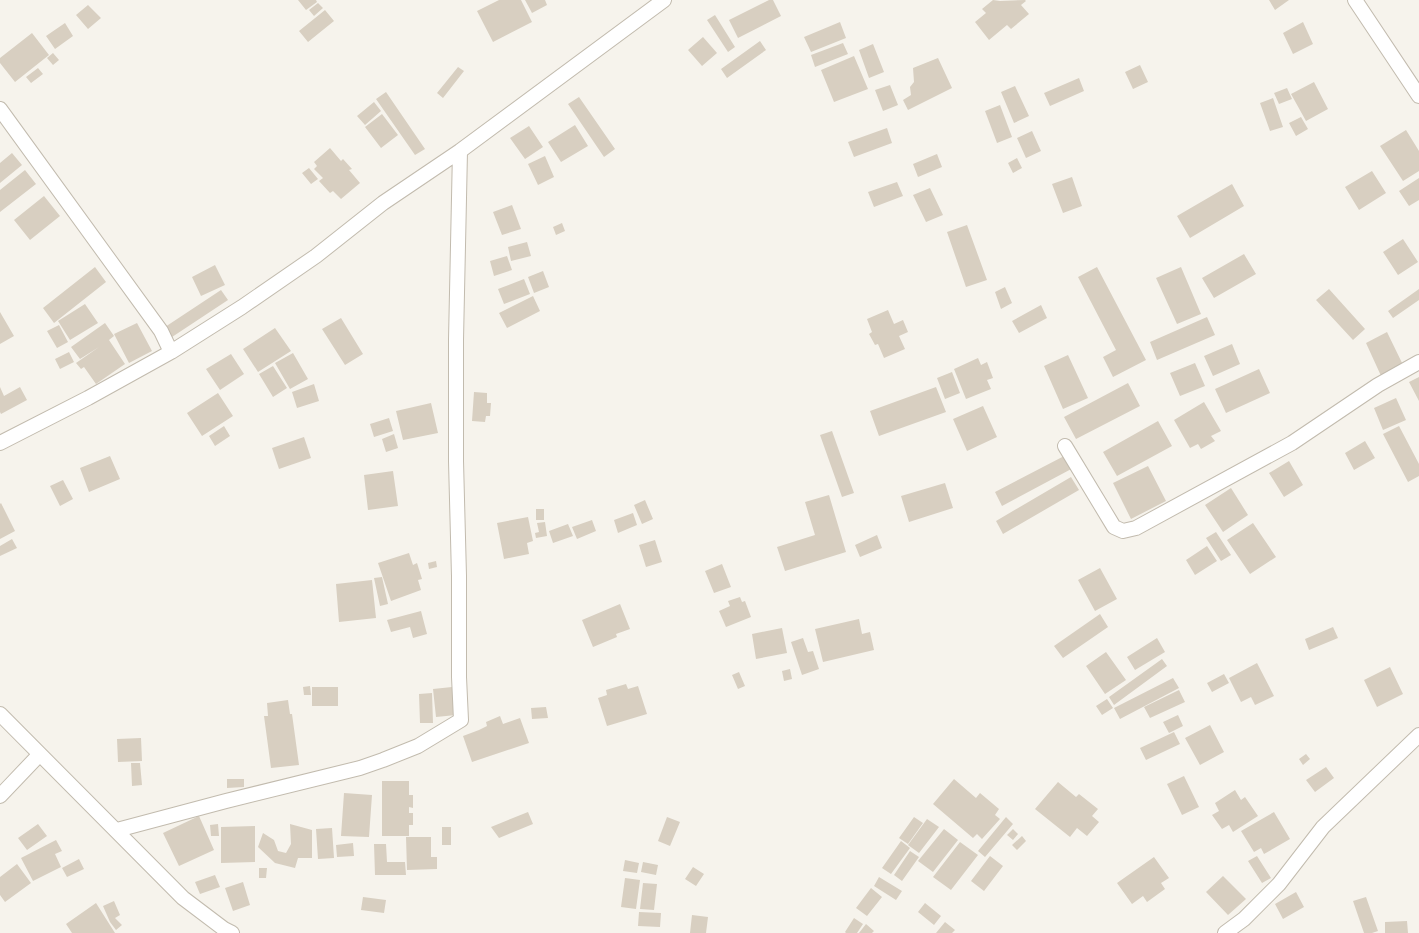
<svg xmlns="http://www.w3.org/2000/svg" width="1419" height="933" viewBox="0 0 1419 933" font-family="Overpass,sans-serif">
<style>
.building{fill:#d8cfc1}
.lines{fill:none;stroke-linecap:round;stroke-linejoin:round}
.minor-casing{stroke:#c2bbae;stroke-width:16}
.minor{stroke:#fff;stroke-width:14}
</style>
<rect width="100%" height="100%" fill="#f6f3ec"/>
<!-- building -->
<path class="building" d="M 298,0 L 316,0 L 317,2 L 306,10 Z
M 499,0 L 521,0 L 532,22 L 493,42 L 477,11 Z
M 525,0 L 545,0 L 547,5 L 532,13 Z
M 769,0 L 773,0 L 781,16 L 738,38 L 729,20 Z
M 993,0 L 1000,1 L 1025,0 L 1026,1 L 1021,5 L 1029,14 L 1011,29 L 1007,25 L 989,40 L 975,22 L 986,13 L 982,9 Z
M 1269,0 L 1289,0 L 1275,10 Z
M 318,3 L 323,8 L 314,16 L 309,10 Z
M 88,5 L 101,18 L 88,29 L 76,15 Z
M 325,10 L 334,21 L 308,42 L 299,31 Z
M 715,15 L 735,47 L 728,52 L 707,20 Z
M 840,22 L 846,38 L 811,52 L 804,37 Z
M 1303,22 L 1313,44 L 1293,54 L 1283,33 Z
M 65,23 L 73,36 L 55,49 L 46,36 Z
M 32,33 L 49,55 L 15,82 L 0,63 L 0,58 Z
M 703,37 L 717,53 L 702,66 L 688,50 Z
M 760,41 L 766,50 L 727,78 L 721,69 Z
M 843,43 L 848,54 L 815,67 L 811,55 Z
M 873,44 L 884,72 L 869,78 L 859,50 Z
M 53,53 L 59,60 L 53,65 L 47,58 Z
M 854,56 L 868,89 L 834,102 L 821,70 Z
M 938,58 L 952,88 L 908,110 L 903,100 L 911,95 L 910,87 L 914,82 L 913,68 Z
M 1140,65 L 1148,82 L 1133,89 L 1125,72 Z
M 458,67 L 464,71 L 443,98 L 437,93 Z
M 38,68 L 43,74 L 31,83 L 26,77 Z
M 1079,78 L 1084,91 L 1050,106 L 1044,93 Z
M 1314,82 L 1328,109 L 1306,121 L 1291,94 Z
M 890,85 L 898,105 L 883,111 L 875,90 Z
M 1015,86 L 1029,116 L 1014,123 L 1001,92 Z
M 1287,88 L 1292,99 L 1279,104 L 1274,93 Z
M 386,92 L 425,149 L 415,155 L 376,99 Z
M 579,97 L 615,149 L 604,157 L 568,104 Z
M 1273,98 L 1283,127 L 1270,131 L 1260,103 Z
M 374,102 L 381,111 L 365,125 L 357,116 Z
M 1000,105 L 1012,137 L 997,143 L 985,111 Z
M 382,114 L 398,135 L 381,148 L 365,127 Z
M 1301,117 L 1308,129 L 1296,136 L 1289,123 Z
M 575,125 L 588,146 L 561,162 L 548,142 Z
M 529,126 L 543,147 L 525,159 L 510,138 Z
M 887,128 L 892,143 L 854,157 L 848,142 Z
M 1406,130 L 1419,151 L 1419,171 L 1403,181 L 1380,146 Z
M 1032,131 L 1041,151 L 1026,158 L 1017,138 Z
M 330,148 L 341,161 L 343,159 L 352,169 L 349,170 L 360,183 L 341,199 L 333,191 L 330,193 L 319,181 L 323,178 L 314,169 L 317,166 L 314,162 Z
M 12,153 L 22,165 L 0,183 L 0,163 Z
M 937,154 L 942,167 L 918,177 L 913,164 Z
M 545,156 L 554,177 L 538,185 L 528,164 Z
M 1017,158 L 1022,168 L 1013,173 L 1008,163 Z
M 309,168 L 318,179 L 311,184 L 302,173 Z
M 25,170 L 36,184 L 0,212 L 0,190 Z
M 1372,171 L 1386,193 L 1359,210 L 1345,187 Z
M 1072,177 L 1082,206 L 1063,213 L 1052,184 Z
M 1419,178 L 1419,200 L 1409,206 L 1399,191 Z
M 897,182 L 903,196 L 874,207 L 868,192 Z
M 1232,184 L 1244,206 L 1190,238 L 1177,216 Z
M 930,188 L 943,215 L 926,222 L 913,195 Z
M 44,196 L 60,216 L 30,240 L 14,220 Z
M 512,205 L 521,229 L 502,235 L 493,212 Z
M 562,223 L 565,231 L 556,235 L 553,227 Z
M 967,225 L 987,280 L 966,287 L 947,232 Z
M 1403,239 L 1418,262 L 1398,275 L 1383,252 Z
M 527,242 L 531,256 L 511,261 L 508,247 Z
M 1244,254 L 1256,274 L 1214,298 L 1202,278 Z
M 507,256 L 512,270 L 494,276 L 490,261 Z
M 215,265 L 225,285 L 201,296 L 192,277 Z
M 95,267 L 106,282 L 54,323 L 43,308 Z
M 1097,267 L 1146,360 L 1113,377 L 1103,357 L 1116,350 L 1078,277 Z
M 1181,267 L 1201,314 L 1177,324 L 1156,278 Z
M 543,271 L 549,287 L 534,293 L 528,277 Z
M 524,279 L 530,294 L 504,304 L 498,289 Z
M 1005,287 L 1012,303 L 1001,309 L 995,292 Z
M 1329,289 L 1365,329 L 1353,340 L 1316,300 Z
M 1419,289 L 1419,300 L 1393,318 L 1388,311 Z
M 221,290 L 228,300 L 169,339 L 162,329 Z
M 533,296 L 540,311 L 507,328 L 499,313 Z
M 85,304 L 98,323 L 70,340 L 58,321 Z
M 1041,305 L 1047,318 L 1019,333 L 1012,321 Z
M 888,310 L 894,324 L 903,320 L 908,332 L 899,336 L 905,349 L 884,358 L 878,344 L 875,345 L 869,334 L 872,332 L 867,319 Z
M 0,312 L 14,336 L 0,344 Z
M 1207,317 L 1215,335 L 1157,360 L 1150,342 Z
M 341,318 L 363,354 L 345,365 L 322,329 Z
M 105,323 L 114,336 L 109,340 L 125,364 L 96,384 L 84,367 L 81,369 L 76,363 L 99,347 L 80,359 L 71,347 Z
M 137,323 L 152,351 L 129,363 L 114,334 Z
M 59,325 L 68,342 L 57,348 L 47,331 Z
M 275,328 L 291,351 L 258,372 L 243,349 Z
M 1387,332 L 1404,367 L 1382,378 L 1366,343 Z
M 1232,344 L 1240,364 L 1213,376 L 1204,356 Z
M 69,352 L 74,362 L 60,369 L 55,359 Z
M 293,353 L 308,379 L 290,389 L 275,363 Z
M 231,354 L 244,374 L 220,390 L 206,369 Z
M 1068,355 L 1088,398 L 1063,409 L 1044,366 Z
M 978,358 L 981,365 L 987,362 L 993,378 L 987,380 L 991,389 L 966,399 L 954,369 Z
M 1195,363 L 1205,386 L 1180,396 L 1170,373 Z
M 273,366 L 287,388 L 273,397 L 259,374 Z
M 1259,369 L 1270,393 L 1226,413 L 1215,389 Z
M 952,372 L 960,393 L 945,399 L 937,378 Z
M 1419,377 L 1419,401 L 1409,382 Z
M 1128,383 L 1140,406 L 1076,439 L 1064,417 Z
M 314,384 L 319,401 L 297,408 L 292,392 Z
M 0,387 L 4,396 L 20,387 L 27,400 L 1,414 L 0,412 Z
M 936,387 L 946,412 L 879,436 L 870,411 Z
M 474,392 L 487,393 L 487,403 L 491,403 L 490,416 L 486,416 L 485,422 L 472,421 Z
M 218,393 L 233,416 L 202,436 L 187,413 Z
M 1396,398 L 1406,420 L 1383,430 L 1374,408 Z
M 1204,402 L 1221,431 L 1211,436 L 1215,441 L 1201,449 L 1198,444 L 1190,448 L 1174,420 Z
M 431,403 L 438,433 L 403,440 L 396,411 Z
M 983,406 L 997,437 L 967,451 L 953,419 Z
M 389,418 L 393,431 L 374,437 L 370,424 Z
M 1158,421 L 1172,446 L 1117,476 L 1103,452 Z
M 224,426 L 230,436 L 215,446 L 209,436 Z
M 1399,426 L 1419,464 L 1419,476 L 1408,482 L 1383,434 Z
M 832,431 L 854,493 L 842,497 L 820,435 Z
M 394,434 L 398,448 L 386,452 L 382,439 Z
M 304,437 L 311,458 L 279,469 L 272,448 Z
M 1365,441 L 1375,458 L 1354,470 L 1345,453 Z
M 1068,454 L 1075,467 L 1002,506 L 995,492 Z
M 110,456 L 120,479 L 89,492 L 80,468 Z
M 1289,461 L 1303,485 L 1284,497 L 1269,473 Z
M 1148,466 L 1166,501 L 1131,519 L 1113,483 Z
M 393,471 L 398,506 L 368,510 L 364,475 Z
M 1071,477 L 1079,490 L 1003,534 L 996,521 Z
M 63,480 L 73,499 L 60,506 L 50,486 Z
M 945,483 L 953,508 L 909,522 L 901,496 Z
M 1231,488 L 1248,515 L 1223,532 L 1205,505 Z
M 829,495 L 846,552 L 785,571 L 777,547 L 815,535 L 805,502 Z
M 645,500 L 653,519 L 642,524 L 634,505 Z
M 1,503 L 15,531 L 0,539 L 0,504 Z
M 536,509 L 544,509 L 544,520 L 536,520 Z
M 633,513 L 637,525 L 618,533 L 614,520 Z
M 528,517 L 533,541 L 527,543 L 529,554 L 504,559 L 497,523 Z
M 592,520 L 596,531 L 577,539 L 572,527 Z
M 545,522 L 547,536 L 536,538 L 535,533 L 539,532 L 537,523 Z
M 1253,523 L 1276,557 L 1250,574 L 1227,540 Z
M 568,524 L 573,536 L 553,543 L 549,531 Z
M 1216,532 L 1231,555 L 1221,561 L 1206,538 Z
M 877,535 L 882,548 L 860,557 L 855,545 Z
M 12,539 L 17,548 L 0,556 L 0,546 Z
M 655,540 L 662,562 L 646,567 L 639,545 Z
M 1207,546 L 1217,561 L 1195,575 L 1186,560 Z
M 409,553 L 413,565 L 417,563 L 422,579 L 418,580 L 421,590 L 391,601 L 378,563 Z
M 436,561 L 437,567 L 429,569 L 428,563 Z
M 722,564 L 731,587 L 714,593 L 705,571 Z
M 1100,568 L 1117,599 L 1095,611 L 1078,580 Z
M 382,577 L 388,604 L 380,606 L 374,578 Z
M 372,580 L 376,618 L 339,622 L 336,584 Z
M 740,597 L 742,602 L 745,601 L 751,617 L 726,627 L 719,611 L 730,606 L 728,601 Z
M 620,604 L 630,629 L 616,634 L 617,637 L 593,647 L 582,620 Z
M 421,611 L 427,634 L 413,638 L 410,627 L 391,632 L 387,620 Z
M 1100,614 L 1108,627 L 1063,658 L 1054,646 Z
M 859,619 L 862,634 L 870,632 L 874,650 L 823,662 L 815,629 Z
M 1333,627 L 1338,638 L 1309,650 L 1305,639 Z
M 782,628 L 787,653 L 756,659 L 752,634 Z
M 803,638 L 808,652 L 813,651 L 819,669 L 802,675 L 791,642 Z
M 1157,638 L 1165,652 L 1135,670 L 1127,657 Z
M 1106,652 L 1126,680 L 1105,694 L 1086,666 Z
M 1162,659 L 1167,666 L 1114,705 L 1109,697 Z
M 1257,663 L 1274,696 L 1255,705 L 1251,697 L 1241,702 L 1229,678 Z
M 1390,667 L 1403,694 L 1377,707 L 1364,680 Z
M 790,669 L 792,679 L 784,681 L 782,671 Z
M 739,672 L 745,686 L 738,689 L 732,675 Z
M 1224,674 L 1229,683 L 1212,692 L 1207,683 Z
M 1173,678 L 1179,688 L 1120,719 L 1114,708 Z
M 626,684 L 628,689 L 638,686 L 647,714 L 607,726 L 598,698 L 607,695 L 606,690 Z
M 310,686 L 311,695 L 304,695 L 303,687 Z
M 312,687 L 338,687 L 338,706 L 312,706 Z
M 452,687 L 456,715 L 436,717 L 433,689 Z
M 1179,690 L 1185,702 L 1150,718 L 1144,707 Z
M 432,693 L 433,723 L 420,723 L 419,694 Z
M 1107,699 L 1113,708 L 1102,715 L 1096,706 Z
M 288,700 L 290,714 L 292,714 L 299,765 L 271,768 L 264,716 L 268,716 L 267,703 Z
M 546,707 L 548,718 L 532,719 L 531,708 Z
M 1178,715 L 1183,726 L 1169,733 L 1163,722 Z
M 500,716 L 503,724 L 520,718 L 529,743 L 472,762 L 463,736 L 479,730 L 487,726 L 486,722 Z
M 1210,725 L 1224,752 L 1200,765 L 1185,738 Z
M 1174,732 L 1180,744 L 1146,760 L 1140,748 Z
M 141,738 L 142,761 L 118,762 L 117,739 Z
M 1306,754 L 1310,759 L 1303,765 L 1299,759 Z
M 131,763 L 140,763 L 142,785 L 132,786 Z
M 1326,767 L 1334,778 L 1315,792 L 1306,780 Z
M 1184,776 L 1199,807 L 1182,815 L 1167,784 Z
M 227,779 L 244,779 L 244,787 L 227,788 Z
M 954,779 L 976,798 L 980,793 L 999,809 L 995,815 L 1000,819 L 982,839 L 977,834 L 973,838 L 933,804 Z
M 382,781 L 409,781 L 409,795 L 413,795 L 413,808 L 409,807 L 409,813 L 413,813 L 413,825 L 409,825 L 409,836 L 382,836 Z
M 1058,782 L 1076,797 L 1079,794 L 1098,809 L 1092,816 L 1099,822 L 1087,836 L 1077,828 L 1070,837 L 1035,809 Z
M 1235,790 L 1241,800 L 1245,797 L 1258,816 L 1233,832 L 1229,825 L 1222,829 L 1212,815 L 1219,811 L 1215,803 Z
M 344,793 L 372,795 L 369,837 L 341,836 Z
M 528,812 L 533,824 L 499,838 L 491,827 Z
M 1274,812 L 1290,839 L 1264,854 L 1261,848 L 1254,852 L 1241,831 Z
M 199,816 L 214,850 L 179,866 L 163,833 Z
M 667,817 L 680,822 L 670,846 L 658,841 Z
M 914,817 L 923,823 L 908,844 L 899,838 Z
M 1006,817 L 1013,824 L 985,857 L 978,851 Z
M 927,819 L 939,827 L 919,853 L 908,845 Z
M 38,824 L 47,836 L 27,850 L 18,838 Z
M 218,824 L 219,836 L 211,836 L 210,825 Z
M 290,824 L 312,830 L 312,858 L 298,858 L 295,868 L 275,863 L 258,847 L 263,833 L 274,840 L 278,851 L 286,853 L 291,844 Z
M 255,826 L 255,862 L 221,863 L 221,827 Z
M 442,827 L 451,827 L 451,845 L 442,845 Z
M 332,828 L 334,858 L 318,859 L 316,829 Z
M 944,829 L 958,840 L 933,872 L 918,861 Z
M 1013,829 L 1018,834 L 1013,840 L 1007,835 Z
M 1022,836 L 1026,841 L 1017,850 L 1012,845 Z
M 406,837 L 431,837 L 431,857 L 437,857 L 437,869 L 407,870 Z
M 56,840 L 62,851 L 55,854 L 61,867 L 33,881 L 21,858 Z
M 901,841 L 910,848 L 891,874 L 882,868 Z
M 960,842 L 978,855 L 951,890 L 933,877 Z
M 353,843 L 354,856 L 337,857 L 336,845 Z
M 374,844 L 386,844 L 387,862 L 405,862 L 406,875 L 375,875 Z
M 910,851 L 919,857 L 902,881 L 894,875 Z
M 990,856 L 1003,866 L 984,891 L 971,881 Z
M 1257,856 L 1271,878 L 1262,883 L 1248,861 Z
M 1154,857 L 1169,878 L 1161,883 L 1165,889 L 1147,902 L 1143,896 L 1132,904 L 1117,883 Z
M 79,859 L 84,869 L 67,877 L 62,868 Z
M 625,860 L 639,863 L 637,873 L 623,871 Z
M 643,862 L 658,865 L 656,875 L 641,872 Z
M 17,864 L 31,883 L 5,902 L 0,895 L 0,877 Z
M 693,867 L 704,874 L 696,886 L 685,879 Z
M 259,868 L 267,868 L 266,878 L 259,878 Z
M 215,875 L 220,887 L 200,894 L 195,882 Z
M 1223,876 L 1246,899 L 1228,915 L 1206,892 Z
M 879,877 L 902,891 L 896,900 L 874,886 Z
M 625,878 L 640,880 L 636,909 L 621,907 Z
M 243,882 L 250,905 L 233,911 L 225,888 Z
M 643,883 L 657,884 L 654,910 L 640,909 Z
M 871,888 L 882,897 L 867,916 L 856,908 Z
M 1296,892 L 1304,907 L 1283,919 L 1275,904 Z
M 363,897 L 386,900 L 384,913 L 361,910 Z
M 1366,897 L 1378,931 L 1372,933 L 1364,933 L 1353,901 Z
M 114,901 L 120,915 L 115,918 L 122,925 L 116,930 L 110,922 L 103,906 Z
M 96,903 L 115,933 L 72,933 L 66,924 Z
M 925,903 L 941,916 L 934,925 L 918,912 Z
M 639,912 L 661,913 L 660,927 L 638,926 Z
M 692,915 L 708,917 L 706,933 L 690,933 Z
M 854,918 L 863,924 L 857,933 L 846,933 L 845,932 Z
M 1407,921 L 1408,933 L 1385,933 L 1385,922 Z
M 945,922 L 955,930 L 952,933 L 936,933 Z
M 866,924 L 874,931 L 872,933 L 859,933 Z"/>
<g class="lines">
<defs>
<path id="minor" d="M 1355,0 L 1419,96
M 0,109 L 161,331 L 171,352
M 0,443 L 88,398 L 171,352 L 242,307 L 316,256 L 383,203 L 460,151 L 664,0
M 1065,446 L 1114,527 L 1123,531 L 1136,528 L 1292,443 L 1378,385 L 1419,362
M 0,714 L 183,898 L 224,929 L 232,933
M 0,796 L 39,755
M 117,830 L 226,801 L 360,768 L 383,760 L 418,746 L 461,720 L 459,677 L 459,576 L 456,461 L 456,340 L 460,151
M 1225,933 L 1244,919 L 1279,884 L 1323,827 L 1419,735"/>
</defs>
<!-- minor casing -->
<use href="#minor" class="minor-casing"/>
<!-- minor -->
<use href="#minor" class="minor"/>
</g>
</svg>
